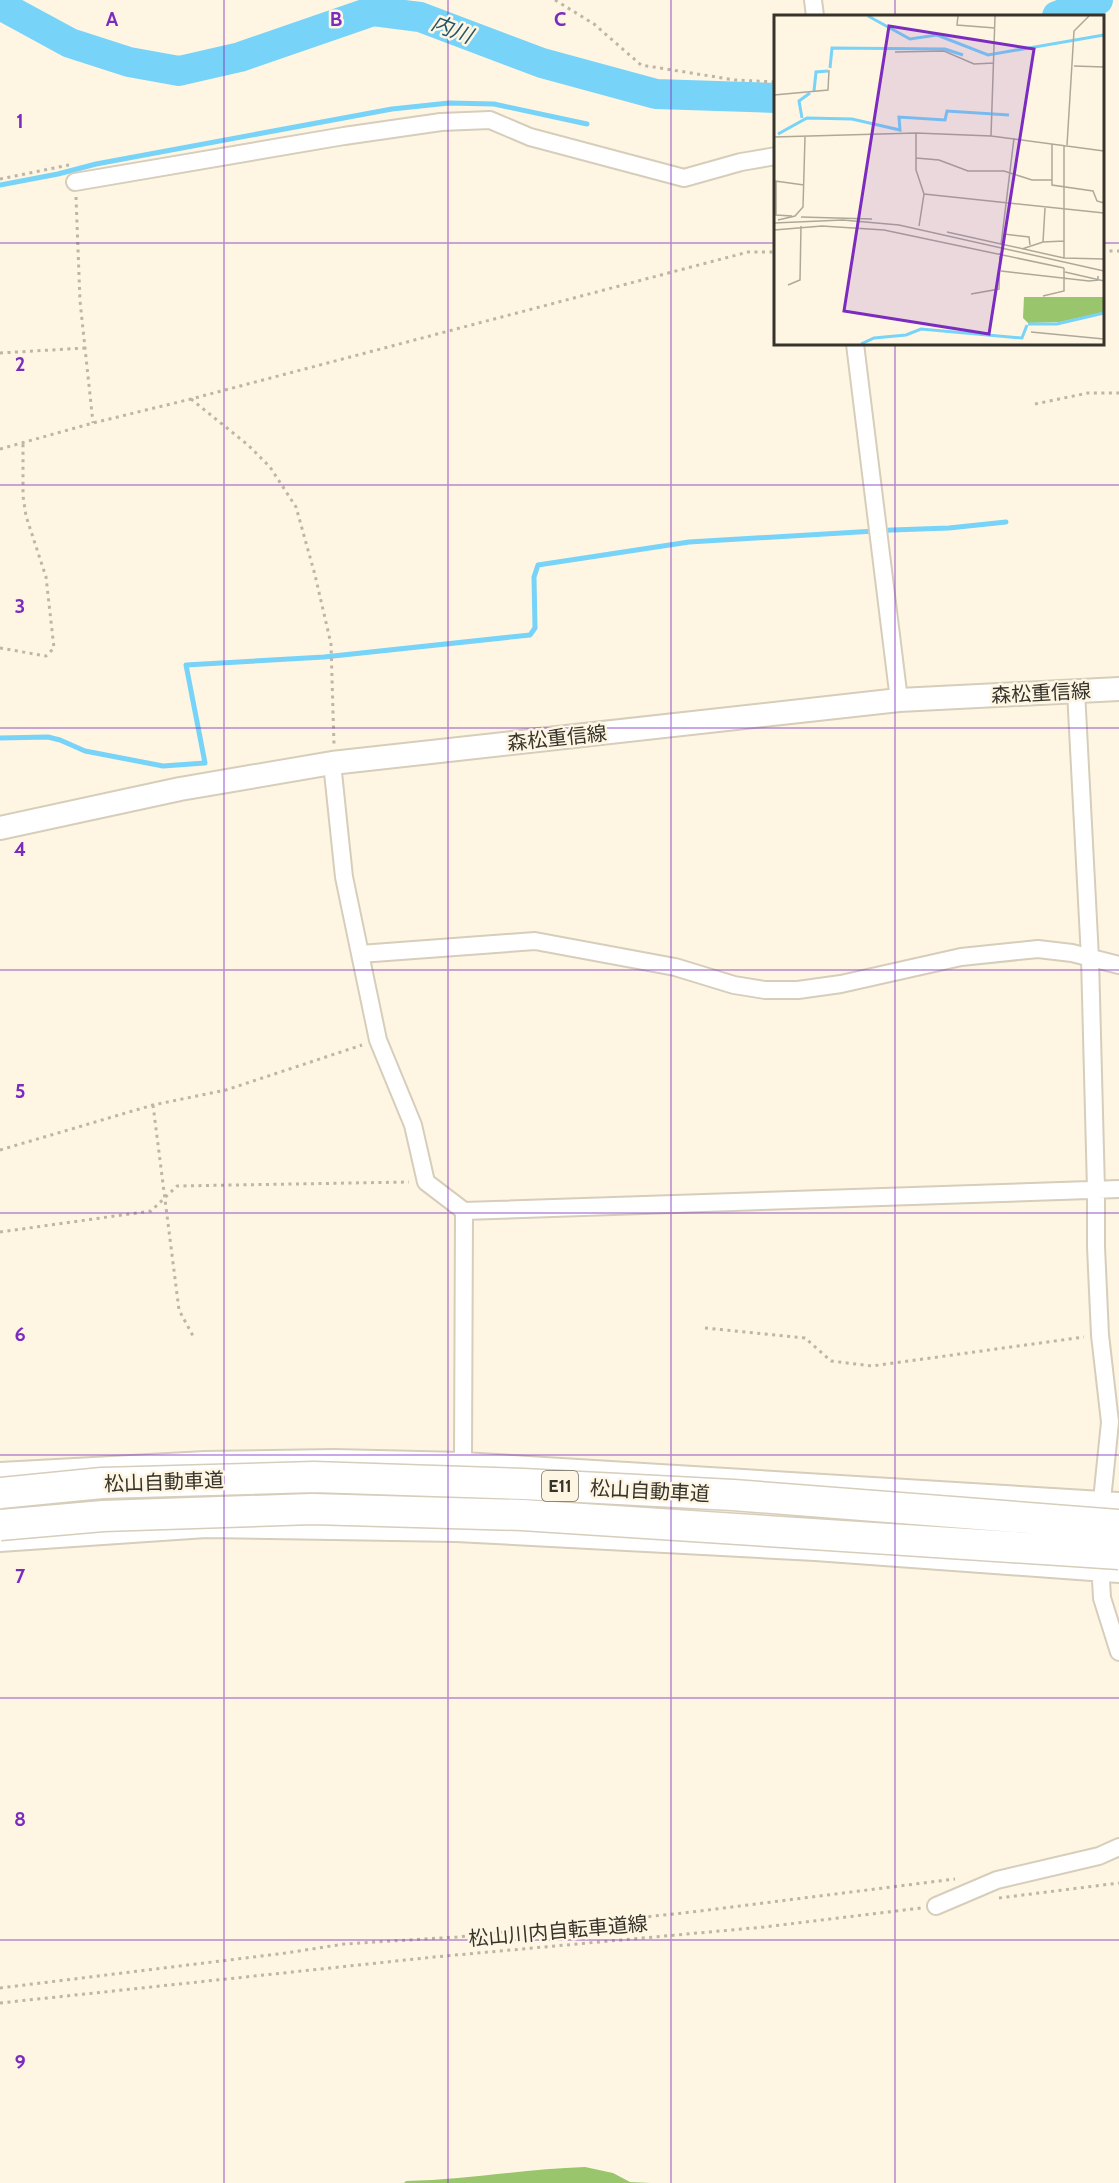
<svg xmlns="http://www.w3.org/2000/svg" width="1119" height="2183" viewBox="0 0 1119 2183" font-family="Cabin,'Noto Sans JP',sans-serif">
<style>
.forest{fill:#99c56c}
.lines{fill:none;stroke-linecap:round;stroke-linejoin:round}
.stream{stroke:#78d3f8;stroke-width:5}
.river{stroke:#78d3f8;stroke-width:30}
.minor-casing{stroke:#d6cdbb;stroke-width:20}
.secondary-casing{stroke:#d6cdbb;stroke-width:26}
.path{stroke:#bdb6a7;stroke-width:3;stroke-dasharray:3 4.5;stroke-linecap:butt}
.minor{stroke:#fff;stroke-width:16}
.secondary{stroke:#fff;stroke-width:22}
.motorway-bridge-casing{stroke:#d6cdbb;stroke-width:33;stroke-linecap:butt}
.motorway-bridge{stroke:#fff;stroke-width:30}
.grid{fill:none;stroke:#7b2cbf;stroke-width:1.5;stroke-opacity:0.55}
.labels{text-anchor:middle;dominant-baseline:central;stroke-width:5;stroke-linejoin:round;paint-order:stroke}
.shield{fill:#fef6e3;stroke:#726e62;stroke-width:1.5}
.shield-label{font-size:18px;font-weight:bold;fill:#36332b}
.street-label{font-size:20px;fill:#36332b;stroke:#fef6e3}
.water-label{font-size:21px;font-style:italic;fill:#24566a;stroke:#fef6e3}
.inset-river{fill:none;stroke:#78d3f8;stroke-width:3}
.inset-road{fill:none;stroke:#aea899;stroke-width:1.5}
.view{fill:#7b2cbf;fill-opacity:0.15;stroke:#7b2cbf;stroke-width:3}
.inset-edge{fill:none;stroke:#36332b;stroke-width:3}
.grid-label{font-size:20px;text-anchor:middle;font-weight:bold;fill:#7b2cbf;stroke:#fef6e3;stroke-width:5;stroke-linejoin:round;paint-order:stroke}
</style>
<rect width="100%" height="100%" fill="#fef6e3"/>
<!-- forest -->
<path class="forest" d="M 585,2167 L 613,2173 L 630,2182 L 651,2183 L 404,2183 L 406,2181 C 466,2180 525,2169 585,2167 Z"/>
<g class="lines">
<!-- stream -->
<path class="stream" d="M 0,185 L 58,174 L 96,164 L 392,109 L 449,103 L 494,104 L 587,124
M 0,738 L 48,737 L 60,740 L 85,751 L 163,766 L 205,763 L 186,665 L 324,657 L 530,635 L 535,628 L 534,577 L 538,565 L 689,542 L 892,530 L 949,528 L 1006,522"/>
<!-- river -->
<path class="river" d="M 0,5 L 70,43 L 129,62 L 179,71 L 240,57 L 373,11 L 420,17 L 542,63 L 656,94 L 776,98
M 1057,16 L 1098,0"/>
<defs>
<path id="minor" d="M 813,0 L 815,16
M 75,182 L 344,136 L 441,122 L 490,120 L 530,137 L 684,178 L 741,162 L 776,156
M 855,344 L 899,700
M 1076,691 L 1090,958 L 1096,1190 L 1096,1247 L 1100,1335 L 1110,1422 L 1101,1510
M 332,763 L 344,877 L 378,1040 L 413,1125 L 426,1182 L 464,1211 L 1119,1189
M 360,954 L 535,941 L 675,967 L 734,985 L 765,990 L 798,990 L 841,984 L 961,957 L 1038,949 L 1072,953 L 1119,965
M 463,1461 L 464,1211
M 0,1471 L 205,1460 L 334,1458 L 463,1461 L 1119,1501
M 0,1543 L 206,1529 L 456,1533 L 815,1552 L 1119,1574
M 1100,1562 L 1102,1598 L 1119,1652
M 936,1906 L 997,1880 L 1099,1856 L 1119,1847"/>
<path id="secondary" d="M 0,828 L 180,789 L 332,763 L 899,700 L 1119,689"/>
</defs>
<!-- minor casing -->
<use href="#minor" class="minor-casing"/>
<!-- secondary casing -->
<use href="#secondary" class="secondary-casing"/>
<!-- path -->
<path class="path" d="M 555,0 L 594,24 L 641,65 L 735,80 L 776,82
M 0,179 L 69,165
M 76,197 L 80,301 L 93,423
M 1102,251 L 1119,251
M 0,353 L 85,348
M 191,399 L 248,445 L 270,467 L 296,507 L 315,575 L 331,644 L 334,745
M 1035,404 L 1088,393 L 1119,393
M 0,449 L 93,423 L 191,399 L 748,252 L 776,252
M 0,648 L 46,656 L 54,648 L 46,577 L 26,516 L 23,496 L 23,443
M 153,1105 L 179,1310 L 193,1336
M 0,1150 L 153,1105 L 226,1090 L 362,1045
M 0,1232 L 151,1211 L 177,1186 L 409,1182
M 705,1328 L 805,1338 L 831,1361 L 872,1366 L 1084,1337
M 999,1898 L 1119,1883
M 0,1988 L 286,1953 L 344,1944 L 457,1937 L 692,1912 L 955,1879
M 0,2003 L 434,1957 L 764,1927 L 921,1908"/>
<!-- minor -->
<use href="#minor" class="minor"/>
<!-- secondary -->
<use href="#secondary" class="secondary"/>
<defs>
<path id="motorway-bridge" d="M 0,1493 L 102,1483 L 314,1477 L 523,1484 L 733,1495 L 1119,1525
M 0,1525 L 103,1516 L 312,1509 L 522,1515 L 1119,1554"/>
</defs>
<!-- motorway-bridge casing -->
<use href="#motorway-bridge" class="motorway-bridge-casing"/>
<!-- motorway-bridge -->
<use href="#motorway-bridge" class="motorway-bridge"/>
</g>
<!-- grid -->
<path class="grid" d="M 224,0 L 224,2183M 448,0 L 448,2183M 671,0 L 671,2183M 895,0 L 895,16M 0,243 L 776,243M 1102,243 L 1119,243M 895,344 L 895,2183M 0,485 L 1119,485M 0,728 L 1119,728M 0,970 L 1119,970M 0,1213 L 1119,1213M 0,1455 L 1119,1455M 0,1698 L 1119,1698M 0,1940 L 1119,1940"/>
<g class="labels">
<!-- shield labels -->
<rect class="shield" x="542" y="1471" width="36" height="30" rx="4.5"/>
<g class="shield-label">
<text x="560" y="1486">E11</text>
</g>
<!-- street labels -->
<g class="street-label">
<text transform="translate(1041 693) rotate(-3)">森松重信線</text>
<text transform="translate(557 738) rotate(-6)">森松重信線</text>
<text transform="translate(164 1482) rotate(-2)">松山自動車道</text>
<text transform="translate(650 1491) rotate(3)">松山自動車道</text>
<text transform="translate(558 1931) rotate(-5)">松山川内自転車道線</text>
</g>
<!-- water labels -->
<g class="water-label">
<text transform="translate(452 29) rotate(21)">内川</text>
</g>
</g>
<!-- overview -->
<g transform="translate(774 15)">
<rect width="330" height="330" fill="#fef6e3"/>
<path d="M 250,282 L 330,282 L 330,297 L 286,307 L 254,308 L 249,303 Z" fill="#99c56c"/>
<path class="inset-river" d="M 94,1 L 136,24 L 163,20 L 214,40 L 330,20M 56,53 L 58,33 L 171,34 L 189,40M 40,76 L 42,57 L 54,56M 28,103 L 25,86 L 36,78M 4,119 L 33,103 L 78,104 L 126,115 L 125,102 L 171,105 L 173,96 L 235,100M 254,309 L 283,309 L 330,298M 87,329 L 100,323 L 132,320 L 147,314 L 248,323 L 253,310"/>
<path class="inset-road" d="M 184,1 L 183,10 L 221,13M 121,37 L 170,36 L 200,49 L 220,48M 300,51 L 330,52M 0,80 L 54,75 L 55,55M 142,118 L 142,155 L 150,179 L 145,211M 217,121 L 221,1M 0,122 L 142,118 L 217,121 L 330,136M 278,129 L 278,170 L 319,176 L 323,186 L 330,188M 293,130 L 300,16 L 315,1M 142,143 L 165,145 L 194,156 L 230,156 L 258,165 L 278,165M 1,166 L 30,170M 2,166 L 2,200 L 18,201M 150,179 L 330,198M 27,202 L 98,204M 4,205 L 21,201 L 29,192 L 31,122M 0,208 L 69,205 L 125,210 L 330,256M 0,215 L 48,211 L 110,215 L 290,253M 173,217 L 290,243 L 330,244M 230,219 L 255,222 L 256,230M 269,227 L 271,193M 227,230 L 240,123M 248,234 L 269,227 L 290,226M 290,243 L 290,130M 227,256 L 315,266 L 324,265 L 324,261M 291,257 L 330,266M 14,270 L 26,265 L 27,211M 197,279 L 225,274 L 226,238M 269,281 L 290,276 L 290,253M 257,317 L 330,324"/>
<path class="view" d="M 115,11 L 260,34 L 215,319 L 70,296 Z"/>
<rect width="330" height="330" class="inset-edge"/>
</g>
<g class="grid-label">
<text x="112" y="26">A</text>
<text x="336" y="26">B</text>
<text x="560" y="26">C</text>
<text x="20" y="128">1</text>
<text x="20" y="371">2</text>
<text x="20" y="613">3</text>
<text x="20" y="856">4</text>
<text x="20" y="1098">5</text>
<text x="20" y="1341">6</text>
<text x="20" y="1583">7</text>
<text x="20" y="1826">8</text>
<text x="20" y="2069">9</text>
</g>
</svg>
